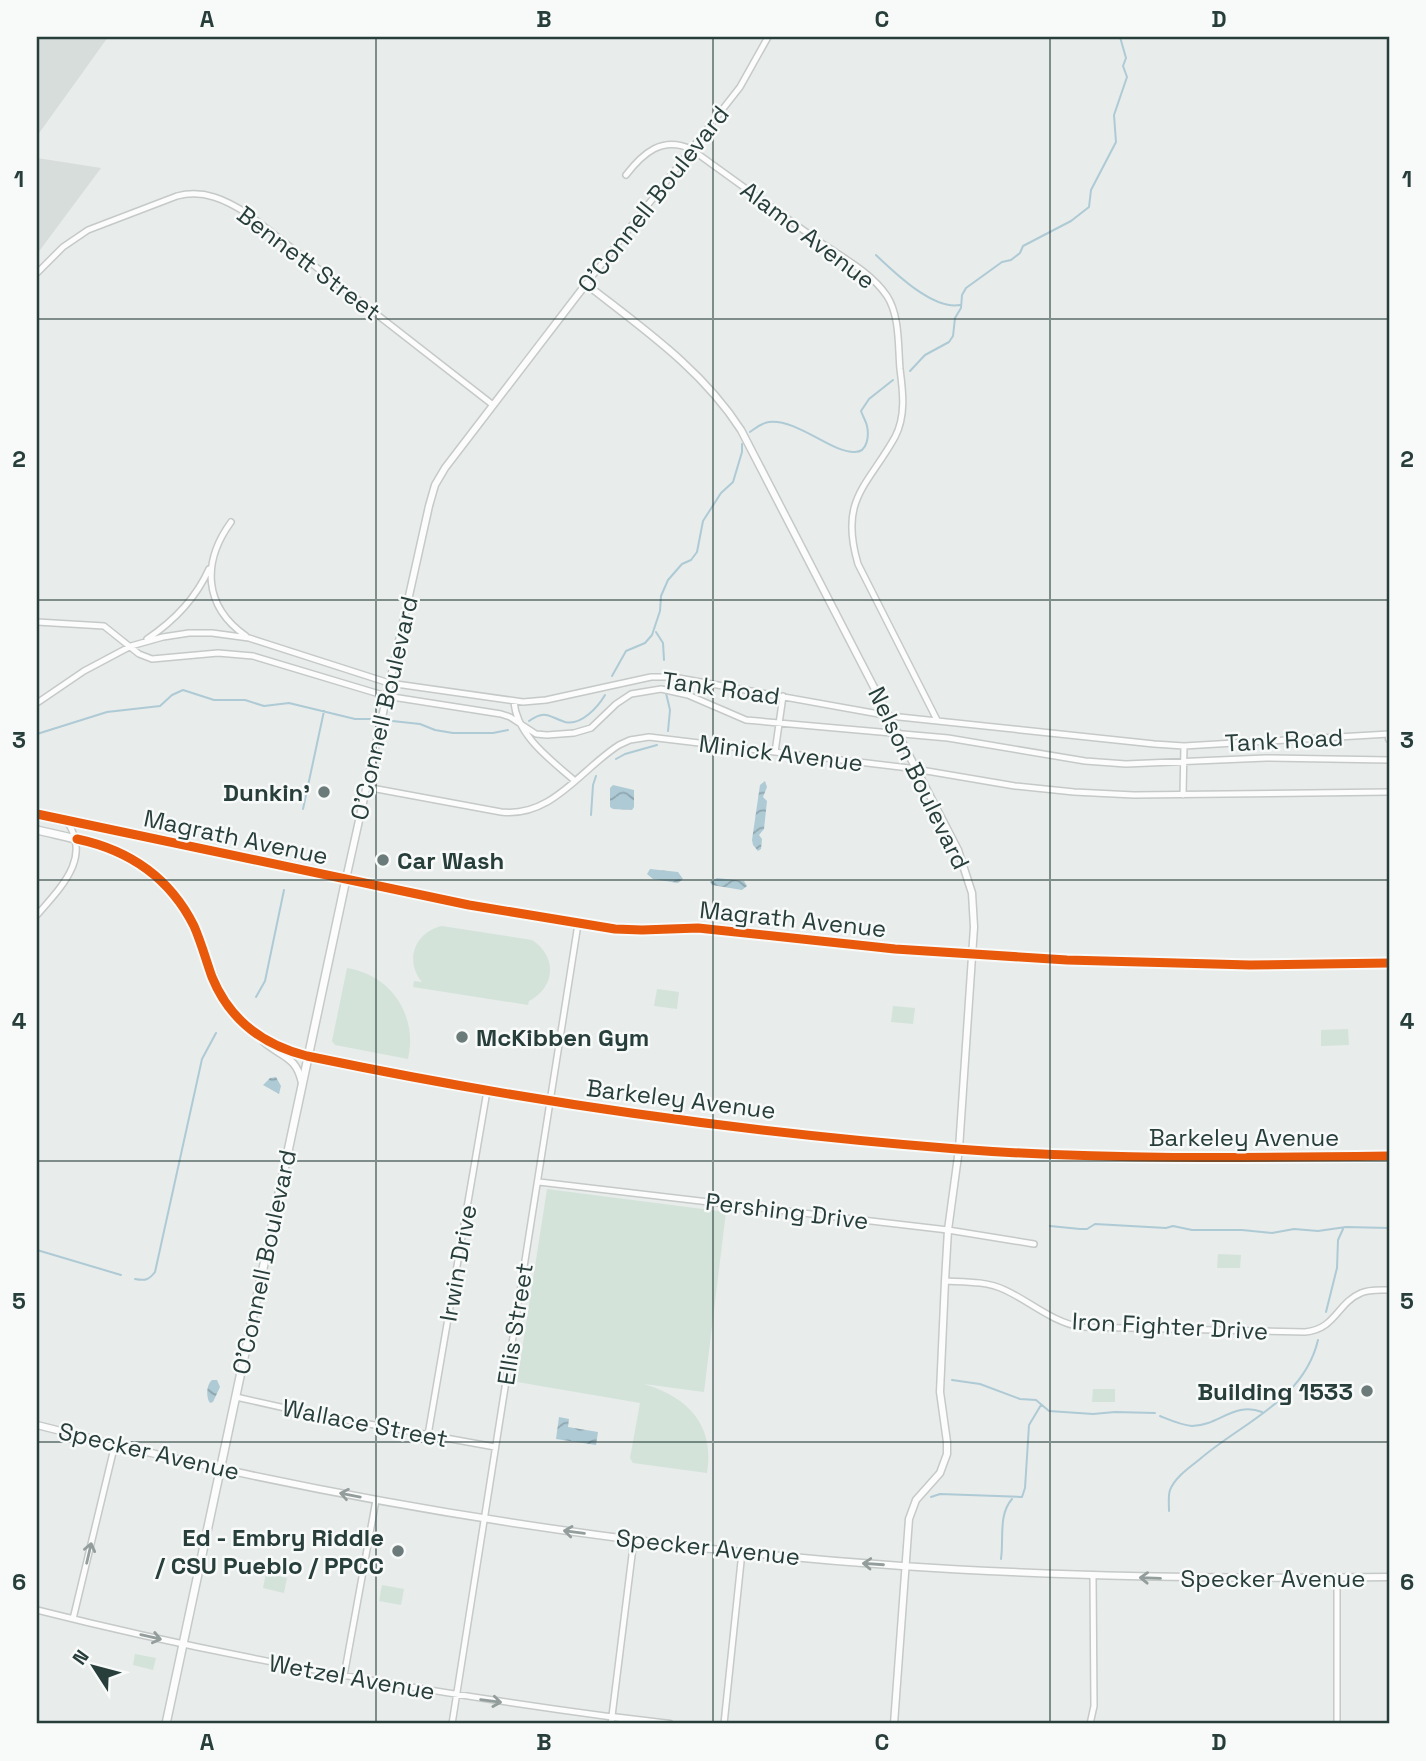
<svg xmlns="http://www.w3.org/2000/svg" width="1426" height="1761" viewBox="0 0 1426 1761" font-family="'Space Grotesk',sans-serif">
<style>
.built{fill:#d7dddb}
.pitch{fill:#d3e3da}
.water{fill:url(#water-waves)}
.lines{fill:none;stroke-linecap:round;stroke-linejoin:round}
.stream{stroke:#aecad5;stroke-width:2}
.minor-casing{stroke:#c5c9c8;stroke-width:8}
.tertiary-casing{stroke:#c5c9c8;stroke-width:9}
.secondary-casing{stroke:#c5cac9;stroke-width:10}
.minor{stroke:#fcfcfc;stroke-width:5}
.tertiary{stroke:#fcfcfc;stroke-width:6}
.secondary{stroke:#fcfcfc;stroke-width:7}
.cycleway-casing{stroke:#f7faf9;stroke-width:13}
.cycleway{stroke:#e8590c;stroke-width:9}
.oneway{stroke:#929d9c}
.grid{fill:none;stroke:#273e3b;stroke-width:2;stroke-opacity:0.55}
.poi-dot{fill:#6b7b79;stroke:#f7faf9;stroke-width:2.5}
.labels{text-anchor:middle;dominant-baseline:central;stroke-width:5;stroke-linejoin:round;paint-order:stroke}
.street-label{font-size:24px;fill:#273e3b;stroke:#f7faf9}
.poi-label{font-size:24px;font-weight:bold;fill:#273e3b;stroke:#f7faf9;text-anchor:end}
.neatline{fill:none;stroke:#273e3b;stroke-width:2.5}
.grid-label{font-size:23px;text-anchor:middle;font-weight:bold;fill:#273e3b}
</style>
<defs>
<pattern id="water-waves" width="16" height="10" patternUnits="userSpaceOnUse" patternTransform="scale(1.75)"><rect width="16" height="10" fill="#aecad5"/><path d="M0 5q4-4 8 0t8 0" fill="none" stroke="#8ea5ae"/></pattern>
</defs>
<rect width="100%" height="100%" fill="#e8eceb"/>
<!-- built -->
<path class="built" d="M 37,37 L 108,37 L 37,136 Z
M 37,158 L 101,168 L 37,254 Z"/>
<!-- pitch -->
<path class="pitch" d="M 442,926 L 532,940 C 557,956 556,987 529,1001 L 528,1005 L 413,987 L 414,981 L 422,982 C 404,960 415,932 442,926 Z
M 347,968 C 391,975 418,1015 408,1059 L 335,1045 L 332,1041 Z
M 657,989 L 679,992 L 677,1009 L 654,1006 Z
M 893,1006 L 915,1008 L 913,1024 L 891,1022 Z
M 1348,1029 L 1349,1045 L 1321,1046 L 1321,1030 Z
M 547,1189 L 726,1212 L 704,1392 L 644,1384 C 687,1397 715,1424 707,1473 L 633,1463 L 630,1458 L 640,1403 L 517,1382 Z
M 1218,1254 L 1241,1255 L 1240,1268 L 1217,1268 Z
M 1093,1389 L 1115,1389 L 1115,1402 L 1092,1402 Z
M 266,1573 L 287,1578 L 284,1593 L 263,1588 Z
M 382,1585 L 404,1589 L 401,1605 L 379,1601 Z
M 135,1654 L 156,1658 L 153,1670 L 133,1665 Z"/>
<!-- water -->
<path class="water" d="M 765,781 L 767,787 L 763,797 L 767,801 L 764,829 L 759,835 L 762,839 L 761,849 L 758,851 L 753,845 L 752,840 L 760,785 Z
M 613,785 L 634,790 L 634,807 L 632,810 L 613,809 L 610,807 L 610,788 Z
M 650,869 L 678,872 L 683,879 L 678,883 L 653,879 L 647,874 Z
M 717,878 L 744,881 L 747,886 L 742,890 L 712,885 L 710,882 Z
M 276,1077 L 281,1086 L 279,1094 L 263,1085 L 270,1078 Z
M 212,1380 L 217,1380 L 220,1387 L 213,1402 L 210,1403 C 206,1398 206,1385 212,1380 Z
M 559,1417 L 569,1419 L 568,1427 L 598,1432 L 596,1445 L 556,1439 Z"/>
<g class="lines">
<!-- stream -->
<path class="stream" d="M 876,255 C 895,273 933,310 960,305
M 910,371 L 925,355 L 949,342 L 953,336 L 955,318 L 961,308 L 962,295 L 966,288 L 1002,262 L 1011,260 L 1020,253 L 1023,246 L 1071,221 L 1089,207 L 1091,190 L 1116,142 L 1114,115 L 1127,77 L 1123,66 L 1126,58 L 1120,37
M 750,432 C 756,428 761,423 769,422 C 798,419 831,453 855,452 C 868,452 869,435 867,426 C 866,421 863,417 861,411 L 869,399 L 893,380
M 656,632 L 663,643 L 664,660
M 612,676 L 626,651 L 645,643 L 652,635 L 660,611 L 661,596 L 668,580 L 682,564 L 691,560 L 697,552 L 703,521 L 721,493 L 733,482 L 742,452 L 742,444
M 666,693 L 670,710 L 668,731
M 383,720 L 420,724 L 435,730 L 453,733 L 493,733 L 508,730
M 529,721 C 546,709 549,717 565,722 C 581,726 598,707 605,695
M 37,734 L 107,712 L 160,706 L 172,695 L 183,690 L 214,700 L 245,700 L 264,706 L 289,703 L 355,719 L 378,719
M 616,759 L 625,754 L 657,745
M 303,809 L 324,711
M 591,815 L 593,785 L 596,776
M 256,997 L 265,981 L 284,890
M 1050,1226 L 1080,1229 L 1087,1229 L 1095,1224 L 1166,1228 L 1173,1226 L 1192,1230 L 1242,1230 L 1272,1233 L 1294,1229 L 1318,1231 L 1346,1227 L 1389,1228
M 37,1250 L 121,1275
M 135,1279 C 145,1281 149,1280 155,1272 L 202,1059 L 216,1033
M 1326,1312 L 1337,1268 L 1338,1240 L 1343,1229
M 952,1380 L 980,1384 L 1020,1399 L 1036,1400 L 1049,1411 L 1093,1414 L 1115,1412 L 1155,1413
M 1160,1416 C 1170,1420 1181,1425 1192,1426 C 1218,1426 1235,1401 1262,1412
M 931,1497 L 940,1494 L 1022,1497 L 1025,1488 L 1029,1425 L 1041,1405
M 1169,1511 C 1169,1504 1168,1496 1170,1490 C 1175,1477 1190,1467 1200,1459 C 1243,1422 1304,1400 1318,1340
M 1001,1559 C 1004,1539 998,1515 1012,1499"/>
<defs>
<path id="minor" d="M 626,175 C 643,153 662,136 691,149 C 733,179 775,210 817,240 C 840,256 871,272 887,296 C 900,316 898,347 900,369 C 903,392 906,416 895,437 C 867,487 839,499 858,564 L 937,720
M 37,273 L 63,247 L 88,230 L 177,196 C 204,189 226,200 248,214 L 493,405
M 586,284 L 740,87 L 768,37
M 231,522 C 202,562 203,606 246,636
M 37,622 L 104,626 L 139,654 L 152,659 L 218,653 L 253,656 L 386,696 L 501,714 L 510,717 L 536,734 L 547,735 L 574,733 L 591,728 L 616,704 L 631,694 L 661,689 L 688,695 L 746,720 L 948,738 L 1085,761 L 1126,764 L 1266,758 L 1389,760
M 147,639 C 174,621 196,598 209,569
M 514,701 C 516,735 551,760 575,781
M 37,703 L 84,671 L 131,646 L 163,637 L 189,633 L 212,633 L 249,638 L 389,683 L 523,702 L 546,700 L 651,677 L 673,677 L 890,716 L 1154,744 L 1184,746 L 1389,734
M 775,752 L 783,696
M 366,787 L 501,812 C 552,818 581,769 619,745 L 630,740 L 649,737 L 909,768 L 1015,786 L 1074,792 L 1134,795 L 1389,792
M 1183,795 L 1184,746
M 37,915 C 61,887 93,857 66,820
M 539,1182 L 948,1230 L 1034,1244
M 945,1281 C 965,1282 986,1281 1005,1290 C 1031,1302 1052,1322 1081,1327 L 1305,1332 C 1336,1329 1337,1303 1361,1293 C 1369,1289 1380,1290 1389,1290
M 236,1397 L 303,1412 L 495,1447
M 428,1435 L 487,1091
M 1337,1578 L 1337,1724
M 37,1610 C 226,1658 419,1691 612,1717
M 73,1619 L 115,1444
M 344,1676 L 376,1500
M 452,1724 L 578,924
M 611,1724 L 634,1539
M 724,1724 L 742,1552
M 1090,1724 L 1094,1706 L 1093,1576"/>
<path id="tertiary" d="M 1389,734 L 1389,739
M 346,879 L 429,506 L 435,485 L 445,468 L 586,284 C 642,328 702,369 741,430 L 958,850 L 972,893 L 974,927 L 959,1149 L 948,1230 L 945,1281 L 940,1392 L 947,1442 L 947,1454 L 940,1473 L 916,1500 L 909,1519 L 894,1724
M 264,1042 C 283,1058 296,1056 302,1083
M 37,1425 C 320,1498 610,1546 902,1566 C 1065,1577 1227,1579 1389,1577
M 612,1717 L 670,1724"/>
<path id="secondary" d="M 37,814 L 469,905 L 615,929 L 642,930 L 698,928 L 895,949 L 1067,960 L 1250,965 L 1389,963
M 37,830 C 79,840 122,846 156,876 C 229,939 188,1026 307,1056 C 522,1101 739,1132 957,1149 C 1099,1160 1247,1158 1389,1156
M 166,1724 L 346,879"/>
</defs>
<!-- minor casing -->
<use href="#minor" class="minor-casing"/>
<!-- tertiary casing -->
<use href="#tertiary" class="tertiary-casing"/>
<!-- secondary casing -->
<use href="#secondary" class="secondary-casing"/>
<!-- minor -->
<use href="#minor" class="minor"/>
<!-- tertiary -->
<use href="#tertiary" class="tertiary"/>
<!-- secondary -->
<use href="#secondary" class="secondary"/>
<defs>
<path id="cycleway" d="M 37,814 L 469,905 L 615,929 L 642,930 L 698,928 L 895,949 L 1067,960 L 1250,965 L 1389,963
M 77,839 C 129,850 170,878 194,926 C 201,942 206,960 212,977 C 230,1021 263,1045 307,1056 C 522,1101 739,1132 957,1149 C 1099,1160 1247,1158 1389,1156"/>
</defs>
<!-- cycleway casing -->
<use href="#cycleway" class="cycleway-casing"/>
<!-- cycleway -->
<use href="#cycleway" class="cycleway"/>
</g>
<!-- one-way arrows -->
<defs><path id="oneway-shaft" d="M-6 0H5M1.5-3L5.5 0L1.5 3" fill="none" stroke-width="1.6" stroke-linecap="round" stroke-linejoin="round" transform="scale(1.75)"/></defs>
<g class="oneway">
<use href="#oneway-shaft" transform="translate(350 1495) rotate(-169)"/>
<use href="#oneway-shaft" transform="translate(574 1532) rotate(-173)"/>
<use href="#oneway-shaft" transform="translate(89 1553) rotate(-77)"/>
<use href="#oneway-shaft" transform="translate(873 1564) rotate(-176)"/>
<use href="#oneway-shaft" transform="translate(1150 1578) rotate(-178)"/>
<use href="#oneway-shaft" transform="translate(151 1637) rotate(13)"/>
<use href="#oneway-shaft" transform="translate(491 1701) rotate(8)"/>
</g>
<!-- grid -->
<path class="grid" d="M 376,37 L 376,1724M 713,37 L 713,1724M 1050,37 L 1050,1724M 37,319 L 1389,319M 37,600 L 1389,600M 37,880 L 1389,880M 37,1161 L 1389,1161M 37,1442 L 1389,1442"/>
<!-- markers -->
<g class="poi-dot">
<circle cx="324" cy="792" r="7"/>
<circle cx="383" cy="860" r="7"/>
<circle cx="462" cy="1037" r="7"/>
<circle cx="1367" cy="1391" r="7"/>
<circle cx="398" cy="1551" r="7"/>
</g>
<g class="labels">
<!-- street labels -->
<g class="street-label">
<text transform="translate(653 199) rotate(-52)">O'Connell Boulevard</text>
<text transform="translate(808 235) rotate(37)">Alamo Avenue</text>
<text transform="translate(309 263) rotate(37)">Bennett Street</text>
<text transform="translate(721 688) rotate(8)">Tank Road</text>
<text transform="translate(384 708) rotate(-77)">O'Connell Boulevard</text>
<text transform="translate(1284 740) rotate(-3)">Tank Road</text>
<text transform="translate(781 753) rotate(7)">Minick Avenue</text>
<text transform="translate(919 778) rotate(64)">Nelson Boulevard</text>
<text transform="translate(236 837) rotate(12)">Magrath Avenue</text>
<text transform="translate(793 919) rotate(6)">Magrath Avenue</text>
<text transform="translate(681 1099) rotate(7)">Barkeley Avenue</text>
<text x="1244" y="1137">Barkeley Avenue</text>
<text transform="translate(787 1211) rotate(7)">Pershing Drive</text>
<text transform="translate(264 1262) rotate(-78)">O'Connell Boulevard</text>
<text transform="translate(458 1263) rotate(-80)">Irwin Drive</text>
<text transform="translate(515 1324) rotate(-81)">Ellis Street</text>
<text transform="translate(1170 1326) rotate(3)">Iron Fighter Drive</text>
<text transform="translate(365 1423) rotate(11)">Wallace Street</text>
<text transform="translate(149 1451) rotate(13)">Specker Avenue</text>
<text transform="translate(708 1547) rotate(6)">Specker Avenue</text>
<text x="1273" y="1578">Specker Avenue</text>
<text transform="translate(352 1677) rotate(10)">Wetzel Avenue</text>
</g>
<!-- poi labels -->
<g class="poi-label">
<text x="310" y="792">Dunkin'</text>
<text x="397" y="860" text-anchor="start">Car Wash</text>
<text x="476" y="1037" text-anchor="start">McKibben Gym</text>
<text x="1353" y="1391">Building 1533</text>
<text x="384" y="1537">Ed - Embry Riddle<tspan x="384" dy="28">/ CSU Pueblo / PPCC</tspan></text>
</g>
</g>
<!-- border -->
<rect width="1426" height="1761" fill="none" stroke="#f7faf9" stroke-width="77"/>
<!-- north arrow -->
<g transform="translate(94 1667) rotate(306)" stroke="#f7faf9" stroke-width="5" paint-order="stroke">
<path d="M0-5L12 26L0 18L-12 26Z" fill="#273e3b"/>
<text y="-10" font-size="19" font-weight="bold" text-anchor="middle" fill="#273e3b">N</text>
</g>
<rect x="38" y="38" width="1350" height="1684" class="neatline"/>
<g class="grid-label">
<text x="207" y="27">A</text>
<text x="544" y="27">B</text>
<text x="882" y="27">C</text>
<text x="1219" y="27">D</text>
<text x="19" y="187">1</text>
<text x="1407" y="187">1</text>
<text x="19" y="467">2</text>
<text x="1407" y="467">2</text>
<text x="19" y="748">3</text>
<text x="1407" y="748">3</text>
<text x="19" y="1029">4</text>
<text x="1407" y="1029">4</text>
<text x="19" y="1309">5</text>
<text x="1407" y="1309">5</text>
<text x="19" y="1590">6</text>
<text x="1407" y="1590">6</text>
<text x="207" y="1750">A</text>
<text x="544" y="1750">B</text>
<text x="882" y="1750">C</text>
<text x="1219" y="1750">D</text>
</g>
</svg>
